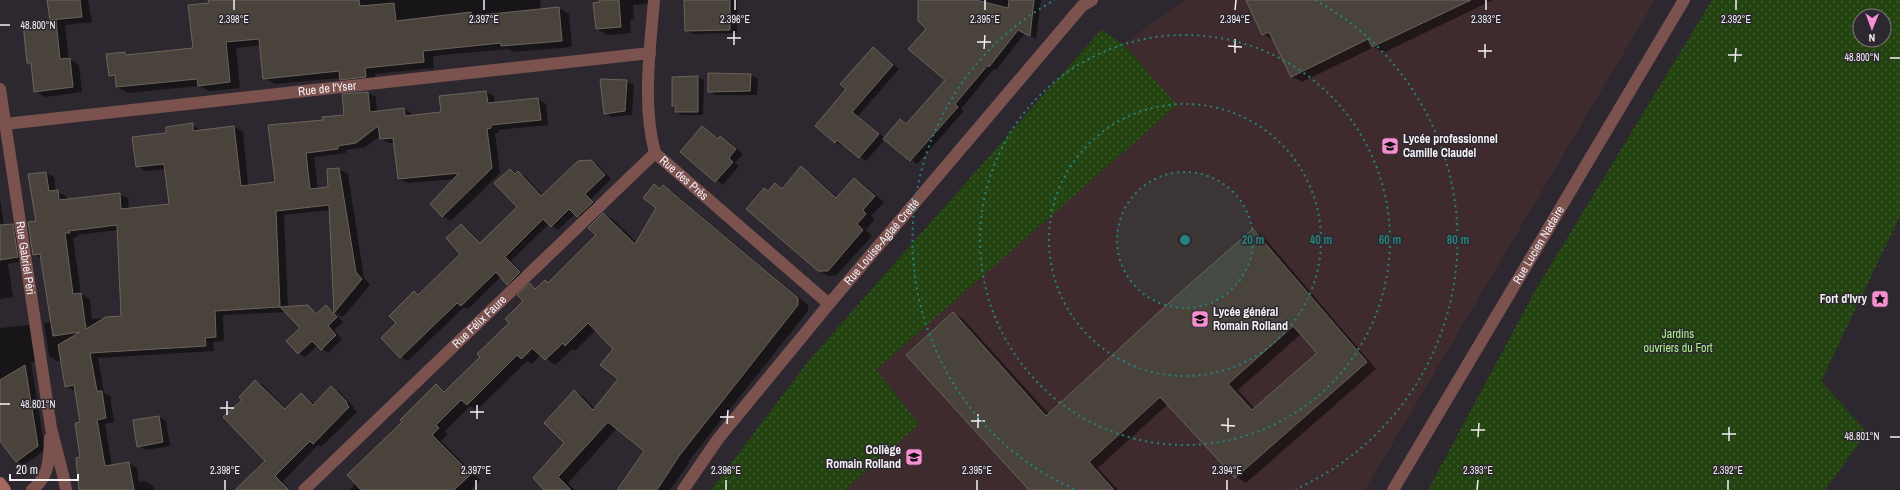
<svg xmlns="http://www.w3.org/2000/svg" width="1900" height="490" viewBox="0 0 1900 490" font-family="'Archivo Narrow',sans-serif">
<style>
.education{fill:#3f2b2d}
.green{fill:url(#green-dots);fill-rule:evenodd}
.shadow{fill:#0007;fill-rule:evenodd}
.building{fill:#49433c;stroke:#6b645d;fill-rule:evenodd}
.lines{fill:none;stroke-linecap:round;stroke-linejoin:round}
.street{stroke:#7b524e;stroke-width:12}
.secondary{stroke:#a76761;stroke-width:12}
.ticks{fill:none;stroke:#f4f1f6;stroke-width:1.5}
.ring{fill:none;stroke:#26827c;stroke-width:2;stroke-dasharray:2 4}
.labels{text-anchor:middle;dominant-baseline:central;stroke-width:3;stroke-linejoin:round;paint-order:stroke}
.street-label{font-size:12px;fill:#f4f1f6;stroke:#2d282f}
.poi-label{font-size:12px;font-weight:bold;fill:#f4f1f6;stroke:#2d282f;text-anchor:start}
.park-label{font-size:12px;fill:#acf188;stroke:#2d282f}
.ticks-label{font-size:10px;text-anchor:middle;fill:#f4f1f6;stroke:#2d282f;stroke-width:3;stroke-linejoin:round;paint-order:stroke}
.centre{fill:#26827c;stroke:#2d282f;stroke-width:2}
.ring-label{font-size:12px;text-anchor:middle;font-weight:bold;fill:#26827c;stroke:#2d282f;stroke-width:3;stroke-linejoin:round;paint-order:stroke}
</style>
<defs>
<pattern id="green-dots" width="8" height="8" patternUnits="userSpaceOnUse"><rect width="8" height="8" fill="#234310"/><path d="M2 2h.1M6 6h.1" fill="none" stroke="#445f33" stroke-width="1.8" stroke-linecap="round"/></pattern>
</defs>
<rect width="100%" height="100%" fill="#2d282f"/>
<!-- education -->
<path class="education" d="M 1185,0 L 1655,0 L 1365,490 L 845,490 L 919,424 L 876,370 L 1176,105 L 1123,44 Z"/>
<!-- green -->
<path class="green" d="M 1712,0 L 1900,0 L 1900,216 L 1821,381 L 1867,432 L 1825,490 L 1428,490 L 1535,291 ZM 1860,16 L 1884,16 L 1884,40 L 1860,40 Z
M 1101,30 L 1123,44 L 1177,105 L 876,370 L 919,424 L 845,490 L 711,490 L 810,359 Z"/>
<!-- shadow -->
<path class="shadow" d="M 48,0 L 88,0 L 92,22 L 65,25 L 69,59 L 79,65 L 82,92 L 45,97 L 35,91 L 32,65 L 28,63 L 53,21 L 51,20 Z
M 209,0 L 540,0 L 541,10 L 559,8 L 569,14 L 572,47 L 513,52 L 508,49 L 433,56 L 434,68 L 375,74 L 376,82 L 351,85 L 340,78 L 275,84 L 264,78 L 261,45 L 236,48 L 240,88 L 209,91 L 199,86 L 128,93 L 117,87 L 117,79 L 110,75 L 125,53 L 129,56 L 194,49 L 210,4 Z
M 600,0 L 649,0 L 649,4 L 633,5 L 634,19 L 630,20 L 631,33 L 607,35 L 597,29 Z
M 686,0 L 737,0 L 737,33 L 693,34 L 686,30 Z
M 919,0 L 1041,0 L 1036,39 L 1025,33 L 996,70 L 994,69 L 961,109 L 964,111 L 917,164 L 885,139 L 866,161 L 844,144 L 842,146 L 835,142 L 847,89 L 873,48 L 899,69 L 858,116 L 885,138 L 900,120 L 907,124 L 946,80 Z
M 1247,0 L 1493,0 L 1383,53 L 1374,47 L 1302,82 L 1291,76 L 1273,40 L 1263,34 Z
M 709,74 L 751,75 L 758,79 L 757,95 L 716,95 L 709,91 Z
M 698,77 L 704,80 L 703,115 L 682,115 L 676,112 L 676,108 L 673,106 L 673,78 Z
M 627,81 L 634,85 L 632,115 L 612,117 L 605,113 Z
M 486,92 L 494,96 L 495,104 L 537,99 L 546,104 L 548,125 L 499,130 L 499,133 L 495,133 L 500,173 L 451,221 L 443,216 L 432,204 L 455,179 L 408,183 L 399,179 L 395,143 L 389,143 L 381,139 L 380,136 L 365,147 L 346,150 L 346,153 L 314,157 L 318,189 L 329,188 L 339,169 L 348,174 L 364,278 L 370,285 L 343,317 L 335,313 L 330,210 L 284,215 L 288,308 L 307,306 L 318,314 L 326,307 L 332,310 L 343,322 L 334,330 L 342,339 L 328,353 L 318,345 L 305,357 L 298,353 L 302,328 L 286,312 L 223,315 L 224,341 L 213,342 L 214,351 L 98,358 L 104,393 L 110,396 L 114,422 L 105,424 L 112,466 L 128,463 L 137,468 L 139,482 L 145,481 L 153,486 L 154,490 L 81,490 L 81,423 L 76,391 L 65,386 L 62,361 L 57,361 L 49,356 L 44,323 L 52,322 L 42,259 L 33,254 L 37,222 L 46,173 L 54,177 L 56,191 L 66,196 L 67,200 L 119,194 L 128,198 L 129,210 L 170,205 L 166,169 L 145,171 L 137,166 L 168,134 L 192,124 L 201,131 L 234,127 L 243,132 L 248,186 L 276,183 L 324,120 L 345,116 L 367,93 L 376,97 L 377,112 L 404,109 L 412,114 L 412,116 L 442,112 ZM 118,230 L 122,317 L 92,319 L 90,299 L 81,294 L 73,238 L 78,237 L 77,235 Z
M 703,127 L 719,139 L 721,137 L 728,141 L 743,154 L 735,163 L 739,166 L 723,185 L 681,152 Z
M 591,161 L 598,165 L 611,179 L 591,199 L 599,207 L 585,220 L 575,214 L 558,230 L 549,224 L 511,261 L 526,277 L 514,288 L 501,277 L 468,309 L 464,307 L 408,361 L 401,357 L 382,338 L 397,323 L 414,292 L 419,295 L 462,254 L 461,225 L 468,229 L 481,243 L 519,207 L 510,170 L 525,176 L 543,196 Z
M 801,168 L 810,173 L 838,198 L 854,179 L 863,184 L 884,202 L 871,216 L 875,219 L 866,230 L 872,236 L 837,275 L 828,276 L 818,270 L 769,192 L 776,184 L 783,189 Z
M 655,185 L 661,189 L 663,187 L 673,192 L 808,305 L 808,311 L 688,462 L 689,463 L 670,490 L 618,490 L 645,451 L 617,428 L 568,483 L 575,490 L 546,490 L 566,443 L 574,391 L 584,397 L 595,409 L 620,379 L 614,349 L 596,330 L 575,351 L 573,349 L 555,365 L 541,355 L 532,364 L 527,361 L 477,410 L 470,406 L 445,431 L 448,434 L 441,441 L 480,480 L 471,490 L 350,490 L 403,422 L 436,386 L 446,391 L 481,357 L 511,323 L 524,301 L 530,285 L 537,289 L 545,281 L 549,283 L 598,235 L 604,214 L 614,220 L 637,243 L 657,208 ZM 535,344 L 537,345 L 523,359 L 520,359 Z
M 0,199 L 4,226 L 12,225 L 20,229 L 25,261 L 8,264 L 13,297 L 0,299 Z
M 1253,230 L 1263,236 L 1376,369 L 1246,483 L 1236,477 L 1168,404 L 1098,468 L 1118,490 L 1030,490 L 953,313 L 963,319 L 1049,414 ZM 1301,334 L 1318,353 L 1255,409 L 1238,390 Z
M 28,325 L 35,329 L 39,361 L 31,362 L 45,450 L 24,465 L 17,461 L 0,439 L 0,328 Z
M 255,381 L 263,385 L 286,408 L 301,394 L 315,404 L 331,387 L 339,392 L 354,407 L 353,408 L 357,412 L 321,447 L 318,445 L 283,481 L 290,490 L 236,490 L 267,461 L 244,400 Z
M 159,417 L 166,421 L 170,446 L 146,450 L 138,446 Z"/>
<!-- building -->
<path class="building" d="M 47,0 L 80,0 L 82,17 L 50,20 Z
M 208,0 L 359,0 L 360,6 L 394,3 L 396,21 L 471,12 L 472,16 L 559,7 L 562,41 L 501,46 L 501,43 L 423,51 L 424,62 L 365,68 L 366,77 L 340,80 L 339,71 L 263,79 L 259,39 L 226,42 L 230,82 L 198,86 L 197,79 L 116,87 L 115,75 L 109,76 L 106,54 L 125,52 L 125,55 L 193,48 L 188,5 L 209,3 Z
M 599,0 L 619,0 L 621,27 L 596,29 L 593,3 L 600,2 Z
M 684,0 L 730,0 L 730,30 L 685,31 Z
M 918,0 L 976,0 L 1008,8 L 1009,0 L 1034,0 L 1030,36 L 1018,30 L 989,67 L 988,65 L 955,104 L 958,107 L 910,161 L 883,139 L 900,119 L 906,124 L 945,80 L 908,49 L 926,29 L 918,21 Z
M 1246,0 L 1471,0 L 1372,47 L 1368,39 L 1291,77 L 1269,32 L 1262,35 Z
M 56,20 L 60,59 L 70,58 L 73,87 L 34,92 L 31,63 L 27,63 L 23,23 Z
M 873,47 L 893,65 L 852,112 L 879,134 L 859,158 L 837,140 L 835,143 L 815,126 L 846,89 L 840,84 Z
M 708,73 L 751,74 L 750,91 L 708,92 Z
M 698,76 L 698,112 L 675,112 L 676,106 L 672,106 L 672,77 Z
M 600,79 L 627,80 L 625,111 L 604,114 Z
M 486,91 L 488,103 L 538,98 L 541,120 L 491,125 L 491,128 L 487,129 L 492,168 L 442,217 L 430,204 L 459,173 L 398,179 L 393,138 L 380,139 L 378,126 L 356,143 L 338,146 L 338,149 L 306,153 L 310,189 L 328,187 L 327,169 L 339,168 L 356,272 L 362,279 L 334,313 L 329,205 L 276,211 L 280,307 L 215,311 L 216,337 L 205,338 L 206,346 L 90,353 L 97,391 L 102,391 L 106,418 L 97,420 L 105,466 L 129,462 L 134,490 L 79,490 L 76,458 L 80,457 L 75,423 L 80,422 L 74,385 L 65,387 L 58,345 L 80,332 L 53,336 L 40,254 L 33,255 L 28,222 L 36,221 L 28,174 L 46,172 L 49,191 L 58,190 L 59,200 L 120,193 L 121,209 L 169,204 L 164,164 L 136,167 L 132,137 L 166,133 L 166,127 L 193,123 L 193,131 L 234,126 L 241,186 L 275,182 L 268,125 L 323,120 L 322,117 L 344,115 L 342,94 L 368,92 L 370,112 L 404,108 L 405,116 L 441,112 L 439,96 ZM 117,225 L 121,316 L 106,317 L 86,329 L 81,293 L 73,294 L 65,233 L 70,233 L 69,231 Z
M 702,126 L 718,139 L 720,136 L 736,149 L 729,158 L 733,162 L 715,182 L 680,152 Z
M 591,160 L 605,175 L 585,194 L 593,202 L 577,217 L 569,209 L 551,227 L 543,219 L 505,257 L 520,272 L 507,285 L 496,272 L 461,306 L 457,303 L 400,358 L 381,338 L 396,323 L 389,316 L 414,291 L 418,295 L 460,254 L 446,238 L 461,224 L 480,243 L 517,207 L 494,183 L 510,169 L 515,174 L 518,171 L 541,196 L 578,161 Z
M 801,166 L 836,198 L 854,178 L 875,196 L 863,210 L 866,214 L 857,224 L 863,230 L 828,271 L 818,271 L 746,209 L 764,188 L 768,191 L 775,183 L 782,189 Z
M 654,184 L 660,189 L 663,185 L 798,298 L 798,305 L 679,456 L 657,490 L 617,490 L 644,451 L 608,422 L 558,477 L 571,490 L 544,490 L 533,478 L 564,443 L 544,423 L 574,390 L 593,410 L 618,379 L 600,365 L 613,349 L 588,323 L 565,346 L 563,343 L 545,360 L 532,348 L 521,359 L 517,355 L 467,405 L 461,400 L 436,425 L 439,428 L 432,435 L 471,474 L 454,490 L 361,490 L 347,475 L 402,422 L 400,420 L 436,384 L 444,392 L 480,357 L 477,354 L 509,323 L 505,319 L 523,301 L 517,295 L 530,283 L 535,289 L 545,280 L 548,283 L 596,235 L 588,228 L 603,213 L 635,244 L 656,208 L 643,198 Z
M 13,224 L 18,257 L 0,260 L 0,225 Z
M 1253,229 L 1367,362 L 1235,478 L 1160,397 L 1089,462 L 1114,490 L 1029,490 L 906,355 L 953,312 L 1046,416 L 1183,290 ZM 1293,326 L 1317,353 L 1252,410 L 1228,384 Z
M 308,305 L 316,314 L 326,305 L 337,317 L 328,326 L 336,335 L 321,350 L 312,341 L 298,354 L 286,341 L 300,328 L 280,307 Z
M 25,365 L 38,446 L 16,462 L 0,441 L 0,380 Z
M 255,380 L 285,409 L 301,393 L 313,405 L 331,386 L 347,402 L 346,403 L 349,407 L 313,444 L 310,441 L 275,476 L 289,490 L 235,490 L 265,461 L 223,417 L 242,400 L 239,397 Z
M 159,416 L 163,442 L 137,447 L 133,420 Z"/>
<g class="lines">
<!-- street -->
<g class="street">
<path id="s1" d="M 654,0 C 650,51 642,103 655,153 L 829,304"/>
<path id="s2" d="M 0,89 L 51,428 L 64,479 L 66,490"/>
<path id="s3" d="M 5,124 L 650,53"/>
<path d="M 32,490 C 50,476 49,458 50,438"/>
<path id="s4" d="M 304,490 L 655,153"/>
<path id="s5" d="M 683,490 L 718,439 L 829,304 L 1082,6 L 1092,0"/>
<path id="s6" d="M 1393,490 L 1684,0"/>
</g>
<!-- secondary -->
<path class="secondary" d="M 0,483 L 5,490"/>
</g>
<!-- ticks -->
<path class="ticks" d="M 234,10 L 234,0M 484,10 L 484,0M 735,10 L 735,0M 985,10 L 985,0M 1235,10 L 1236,0M 1486,10 L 1486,0M 1736,10 L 1736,0M 0,25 L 10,25M 727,38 L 741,38M 977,42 L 991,42M 734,45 L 734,31M 1228,46 L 1242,47M 984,49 L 985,35M 1478,51 L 1492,51M 1235,53 L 1235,39M 1728,55 L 1742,55M 1485,58 L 1485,44M 1890,58 L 1900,58M 1735,62 L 1736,48M 0,404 L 10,404M 220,408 L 234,408M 470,412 L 484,412M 227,415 L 227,401M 720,417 L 734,417M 477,419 L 477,405M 971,421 L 985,421M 727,424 L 728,410M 1221,425 L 1235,426M 978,428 L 978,414M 1471,430 L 1485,430M 1228,432 L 1228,418M 1722,434 L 1736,434M 1478,437 L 1479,423M 1890,437 L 1900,437M 1729,441 L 1729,427M 225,490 L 225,480M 476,490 L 476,480M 726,490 L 726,480M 977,490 L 977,480M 1227,490 L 1227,480M 1477,490 L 1478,480M 1728,490 L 1728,480"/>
<!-- distance rings -->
<circle cx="1185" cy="240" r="68" fill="#26827c" fill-opacity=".12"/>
<g class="ring">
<circle cx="1185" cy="240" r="68"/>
<circle cx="1185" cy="240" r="136"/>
<circle cx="1185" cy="240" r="205"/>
<path d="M1074 489A273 273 0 0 1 1055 0M1315 0A273 273 0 0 1 1296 489"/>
</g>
<!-- icons -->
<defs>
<symbol id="school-square" viewBox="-11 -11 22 22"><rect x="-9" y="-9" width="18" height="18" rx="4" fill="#f690d0" stroke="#2d282f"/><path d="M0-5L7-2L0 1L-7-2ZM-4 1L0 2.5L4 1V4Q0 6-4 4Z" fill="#111"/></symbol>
<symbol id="sight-square" viewBox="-11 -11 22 22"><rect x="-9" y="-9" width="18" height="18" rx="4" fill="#f690d0" stroke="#2d282f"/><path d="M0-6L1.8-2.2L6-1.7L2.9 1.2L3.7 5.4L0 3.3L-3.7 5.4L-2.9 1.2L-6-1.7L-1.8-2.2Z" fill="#111"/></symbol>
</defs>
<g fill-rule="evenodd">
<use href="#school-square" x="1380" y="136" width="20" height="20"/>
<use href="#sight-square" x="1870" y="289" width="20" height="20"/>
<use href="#school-square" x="1190" y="309" width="20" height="20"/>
<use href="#school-square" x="904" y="447" width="20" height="20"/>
</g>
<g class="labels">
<!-- street labels -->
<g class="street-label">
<text stroke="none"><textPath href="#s3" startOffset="324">Rue de l'Yser</textPath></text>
<text stroke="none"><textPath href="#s1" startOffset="192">Rue des Prés</textPath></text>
<text stroke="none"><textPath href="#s5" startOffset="318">Rue Louise-Aglaé Cretté</textPath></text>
<text stroke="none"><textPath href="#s6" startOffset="285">Rue Lucien Nadaire</textPath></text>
<text stroke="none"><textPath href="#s2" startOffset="171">Rue Gabriel Péri</textPath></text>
<text stroke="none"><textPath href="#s4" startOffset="243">Rue Félix Faure</textPath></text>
</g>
<!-- poi labels -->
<g class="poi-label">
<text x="1403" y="139">Lycée professionnel<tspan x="1403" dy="14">Camille Claudel</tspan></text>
<text x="1867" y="299" text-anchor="end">Fort d'Ivry</text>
<text x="1213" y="312">Lycée général<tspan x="1213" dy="14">Romain Rolland</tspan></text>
<text x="901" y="450" text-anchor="end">Collège<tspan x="901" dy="14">Romain Rolland</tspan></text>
</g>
<!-- park labels -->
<g class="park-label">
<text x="1678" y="334">Jardins<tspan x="1678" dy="14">ouvriers du Fort</tspan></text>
</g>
</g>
<g class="ticks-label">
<text x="234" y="23">2.398°E</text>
<text x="484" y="23">2.397°E</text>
<text x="735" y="23">2.396°E</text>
<text x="985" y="23">2.395°E</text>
<text x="1235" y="23">2.394°E</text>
<text x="1486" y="23">2.393°E</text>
<text x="1736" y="23">2.392°E</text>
<text x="38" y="29">48.800°N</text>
<text x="1862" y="61">48.800°N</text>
<text x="38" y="408">48.801°N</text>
<text x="1862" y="440">48.801°N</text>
<text x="225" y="474">2.398°E</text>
<text x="476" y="474">2.397°E</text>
<text x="726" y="474">2.396°E</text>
<text x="977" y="474">2.395°E</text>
<text x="1227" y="474">2.394°E</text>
<text x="1478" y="474">2.393°E</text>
<text x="1728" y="474">2.392°E</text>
</g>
<circle cx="1185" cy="240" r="6" class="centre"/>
<g class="ring-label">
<text x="1253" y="244">20 m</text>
<text x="1321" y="244">40 m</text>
<text x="1390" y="244">60 m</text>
<text x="1458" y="244">80 m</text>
</g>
<!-- north arrow -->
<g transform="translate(1872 28) rotate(181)"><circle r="19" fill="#2d282f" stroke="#7d787f"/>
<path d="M0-3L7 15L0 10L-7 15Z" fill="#f690d0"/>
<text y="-6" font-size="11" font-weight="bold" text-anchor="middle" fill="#f4f1f6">N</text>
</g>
<!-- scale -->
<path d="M10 474v6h68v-6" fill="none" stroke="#f4f1f6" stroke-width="2"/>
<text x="16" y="474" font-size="12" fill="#f4f1f6" stroke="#2d282f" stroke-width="3" paint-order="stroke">20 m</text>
</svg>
